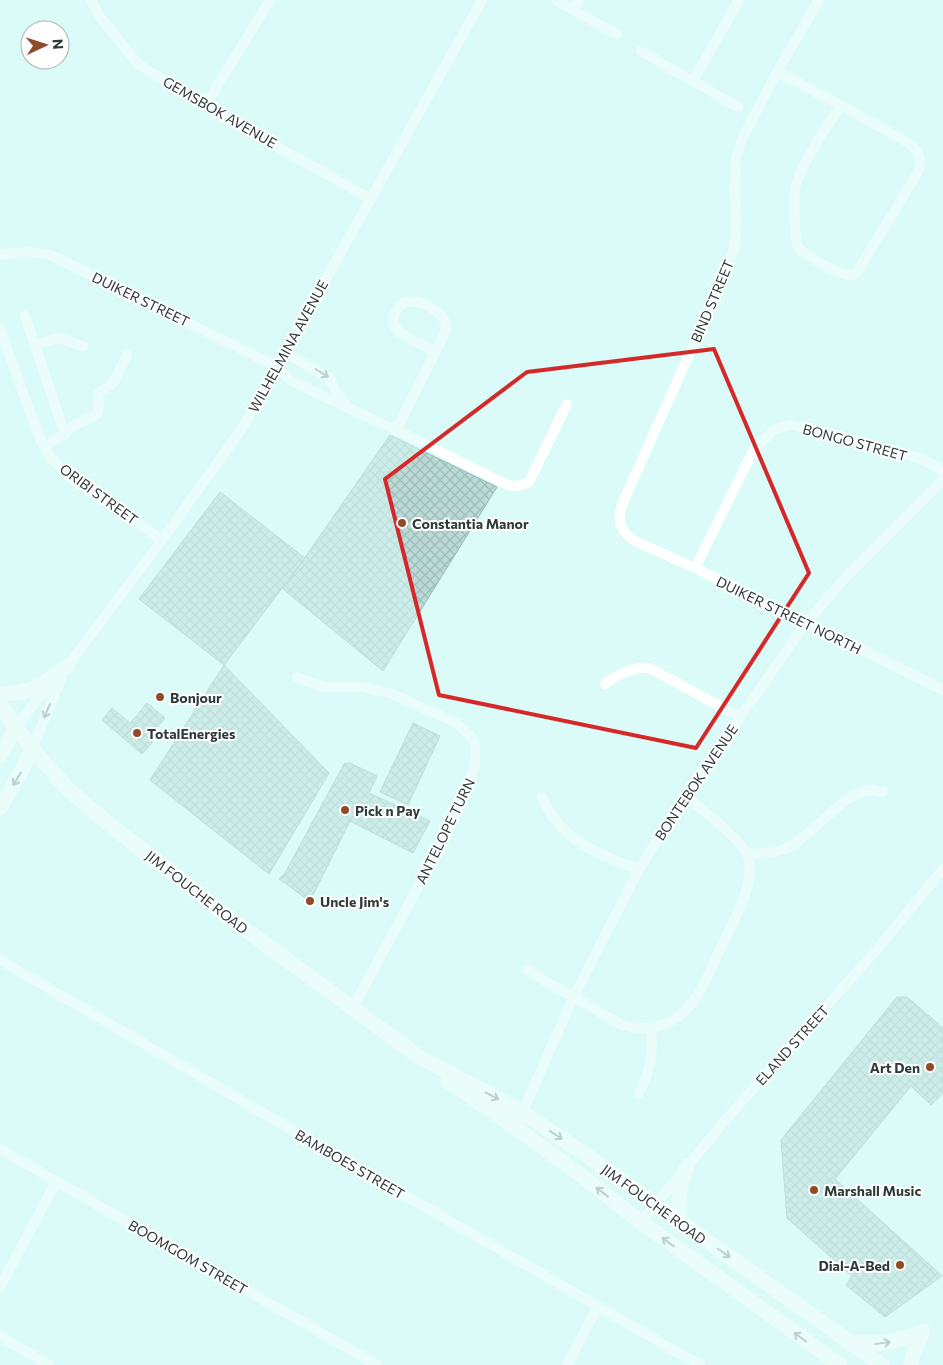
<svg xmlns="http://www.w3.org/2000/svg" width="943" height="1365" viewBox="0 0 943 1365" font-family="Commissioner,sans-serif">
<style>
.building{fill:url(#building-cross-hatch);stroke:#9ab9b6}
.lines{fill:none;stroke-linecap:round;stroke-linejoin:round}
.street{stroke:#fff;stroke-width:10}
.secondary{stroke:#fff;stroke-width:15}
.oneway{stroke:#969d9c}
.marked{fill:none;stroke:#d62828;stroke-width:4;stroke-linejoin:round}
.poi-dot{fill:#924a28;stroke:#fff;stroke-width:2}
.labels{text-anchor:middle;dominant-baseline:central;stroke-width:4;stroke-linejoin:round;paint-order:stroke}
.street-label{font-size:14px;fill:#2e3b39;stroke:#fff}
.poi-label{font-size:14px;font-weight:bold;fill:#2e3b39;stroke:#fff;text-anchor:start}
</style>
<defs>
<pattern id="building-cross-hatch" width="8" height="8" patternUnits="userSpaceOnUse" patternTransform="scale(1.25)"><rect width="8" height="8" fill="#badad7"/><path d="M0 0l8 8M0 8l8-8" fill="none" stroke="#a0bcb9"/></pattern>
</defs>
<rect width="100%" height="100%" fill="#dafbf8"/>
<!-- building -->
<path class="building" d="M 390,435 L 497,487 L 383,671 L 283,589 Z
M 220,492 L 305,558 L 224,665 L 139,599 Z
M 224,665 L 329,773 L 269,874 L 150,780 Z
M 147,703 L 165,718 L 148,738 L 153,742 L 142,754 L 102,720 L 112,708 L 130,723 Z
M 413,723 L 440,736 L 408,805 L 380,792 Z
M 350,763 L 377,776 L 369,793 L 430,821 L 413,853 L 350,821 L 310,901 L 279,879 L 285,873 L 344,764 Z
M 897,997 L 907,997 L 943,1028 L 943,1093 L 931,1105 L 911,1086 L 835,1179 L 942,1276 L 885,1317 L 846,1285 L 852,1276 L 787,1218 L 781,1140 Z"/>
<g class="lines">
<!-- street -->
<path class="street" d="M 91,0 L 100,17 L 138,64 L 205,106 L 371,199
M 556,0 L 573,10
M 579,0 L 573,10 L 617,34
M 819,0 L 777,72 L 741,141 L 736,158 L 735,188 L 736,222 L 735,245 L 728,268 L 632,482 C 622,505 609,524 635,541 L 695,568 L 943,690
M 641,51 L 738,107
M 777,72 L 841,105 L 905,141 C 919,149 924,159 917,174 L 860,267 C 858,271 856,274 852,275 C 843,277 803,255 798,247 C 794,240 794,199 795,190 C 798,168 828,125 841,105
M 693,81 L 739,0
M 205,106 L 270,0
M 0,255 C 18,251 33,251 51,255 L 276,366 L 290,380 L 297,384 L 396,430 L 508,485 C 516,487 522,486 529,482 L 567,404
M 25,316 L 65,434
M 0,329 L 33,420 L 42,443 L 50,457 L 71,478 L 162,540
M 34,344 L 59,338 L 83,346
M 284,353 L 329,377 L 336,393 L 345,404
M 396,430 L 443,337 C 445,332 447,327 445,322 C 440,307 400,288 394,316 C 393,321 394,327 398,331 C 408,339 424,345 435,352
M 45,447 L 59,438 L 73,426 L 98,414 L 99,407 L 98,394 L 114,382 L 127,355
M 695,568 L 754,449 L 775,429 L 790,425 L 812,429 L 915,457 L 934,465 L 943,472
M 64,671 L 162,540 L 243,427 L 482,0
M 297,677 L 323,687 L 363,687 L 393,694 L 456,723 L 471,736 L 475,745 L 475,765 L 463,799 L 422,880 L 352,1009
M 605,684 C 619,674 631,667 649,668 L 740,717
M 16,728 L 32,706 L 55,681
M 32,749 L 61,679
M 542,797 C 559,839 598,855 639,869
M 748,854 C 763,853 779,853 793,845 C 812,833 847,791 871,790 C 875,790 879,792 883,792
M 0,960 L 328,1151 L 700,1365
M 528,971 L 622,1025 C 643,1031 666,1028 683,1013 C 702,995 712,966 723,943 C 732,924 744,904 748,883 C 750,875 750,865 748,857 C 745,842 698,806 685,796
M 639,1093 C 651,1069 653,1056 651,1029
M 520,1118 L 573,998 L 639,869 L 685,796 L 806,623 L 846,577 L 943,480
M 0,1149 L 377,1365
M 641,1222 L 729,1116 L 879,947 L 943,869
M 0,1287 L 56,1182
M 0,1335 L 6,1340 L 49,1365
M 567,1365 L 598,1306"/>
<!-- secondary -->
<path class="secondary" d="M 0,694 C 35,693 41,686 68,666
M 0,704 L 16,728 L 39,757 L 69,790 L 104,820 L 231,919 L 418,1056 L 522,1112 L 589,1157 L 882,1365
M 0,755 L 16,728
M 0,808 L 22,770 L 32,749
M 448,1081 L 515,1127 L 583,1177 L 641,1222 L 840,1365
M 680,1222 C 676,1202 680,1185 687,1166
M 850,1343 L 885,1343 L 916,1335
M 911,1365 L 913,1354 L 923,1331"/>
</g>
<!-- one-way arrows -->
<defs><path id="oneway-shaft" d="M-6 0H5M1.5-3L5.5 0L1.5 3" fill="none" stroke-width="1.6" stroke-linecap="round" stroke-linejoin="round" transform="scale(1.25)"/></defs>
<g class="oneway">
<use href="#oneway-shaft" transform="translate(322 373) rotate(32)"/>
<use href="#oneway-shaft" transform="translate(47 711) rotate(113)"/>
<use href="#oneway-shaft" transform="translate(17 779) rotate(121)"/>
<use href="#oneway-shaft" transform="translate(492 1096) rotate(28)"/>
<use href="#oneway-shaft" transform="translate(556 1135) rotate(34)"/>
<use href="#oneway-shaft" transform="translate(602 1192) rotate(-142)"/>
<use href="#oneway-shaft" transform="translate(668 1242) rotate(-144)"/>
<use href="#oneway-shaft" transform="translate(724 1253) rotate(35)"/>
<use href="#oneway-shaft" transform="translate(800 1337) rotate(-144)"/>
<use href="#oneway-shaft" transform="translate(883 1343) rotate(-8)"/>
</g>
<!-- marked area -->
<path d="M0 0H943V1365H0ZM 714,349 L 809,573 L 696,748 L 439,695 L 385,479 L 527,372 Z" fill="#dafbf8" fill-opacity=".55" fill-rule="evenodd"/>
<path class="marked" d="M 714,349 L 809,573 L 696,748 L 439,695 L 385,479 L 527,372 Z"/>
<!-- markers -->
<g class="poi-dot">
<circle cx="402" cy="523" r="5"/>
<circle cx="160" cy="697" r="5"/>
<circle cx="137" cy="733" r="5"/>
<circle cx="345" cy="810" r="5"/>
<circle cx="310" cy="901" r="5"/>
<circle cx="930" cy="1067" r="5"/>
<circle cx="814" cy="1190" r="5"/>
<circle cx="900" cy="1265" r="5"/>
</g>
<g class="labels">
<!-- street labels -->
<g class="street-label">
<text transform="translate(220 112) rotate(30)">GEMSBOK AVENUE</text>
<text transform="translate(141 299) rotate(26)">DUIKER STREET</text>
<text transform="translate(712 301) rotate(-67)">BIND STREET</text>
<text transform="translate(288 346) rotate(-61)">WILHELMINA AVENUE</text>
<text transform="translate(855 442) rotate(15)">BONGO STREET</text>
<text transform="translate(99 494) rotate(36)">ORIBI STREET</text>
<text transform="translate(789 615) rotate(26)">DUIKER STREET NORTH</text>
<text transform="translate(696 782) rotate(-56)">BONTEBOK AVENUE</text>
<text transform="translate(445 831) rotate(-64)">ANTELOPE TURN</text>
<text transform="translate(197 892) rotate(38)">JIM FOUCHE ROAD</text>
<text transform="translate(792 1045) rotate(-48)">ELAND STREET</text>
<text transform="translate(350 1164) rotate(30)">BAMBOES STREET</text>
<text transform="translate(654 1204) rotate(36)">JIM FOUCHE ROAD</text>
<text transform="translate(188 1257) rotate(30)">BOOMGOM STREET</text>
</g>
<!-- poi labels -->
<g class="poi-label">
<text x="412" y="523">Constantia Manor</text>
<text x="170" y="697">Bonjour</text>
<text x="147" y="733">TotalEnergies</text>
<text x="355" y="810">Pick n Pay</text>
<text x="320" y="901">Uncle Jim's</text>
<text x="920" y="1067" text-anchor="end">Art Den</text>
<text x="824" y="1190">Marshall Music</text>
<text x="890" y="1265" text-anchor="end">Dial-A-Bed</text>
</g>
</g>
<!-- north arrow -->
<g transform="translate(45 45) rotate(86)"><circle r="24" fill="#ffffff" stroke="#abb1b0"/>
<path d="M0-4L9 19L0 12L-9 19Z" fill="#924a28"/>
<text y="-8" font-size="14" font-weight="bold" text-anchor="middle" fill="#2e3b39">N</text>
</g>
</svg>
